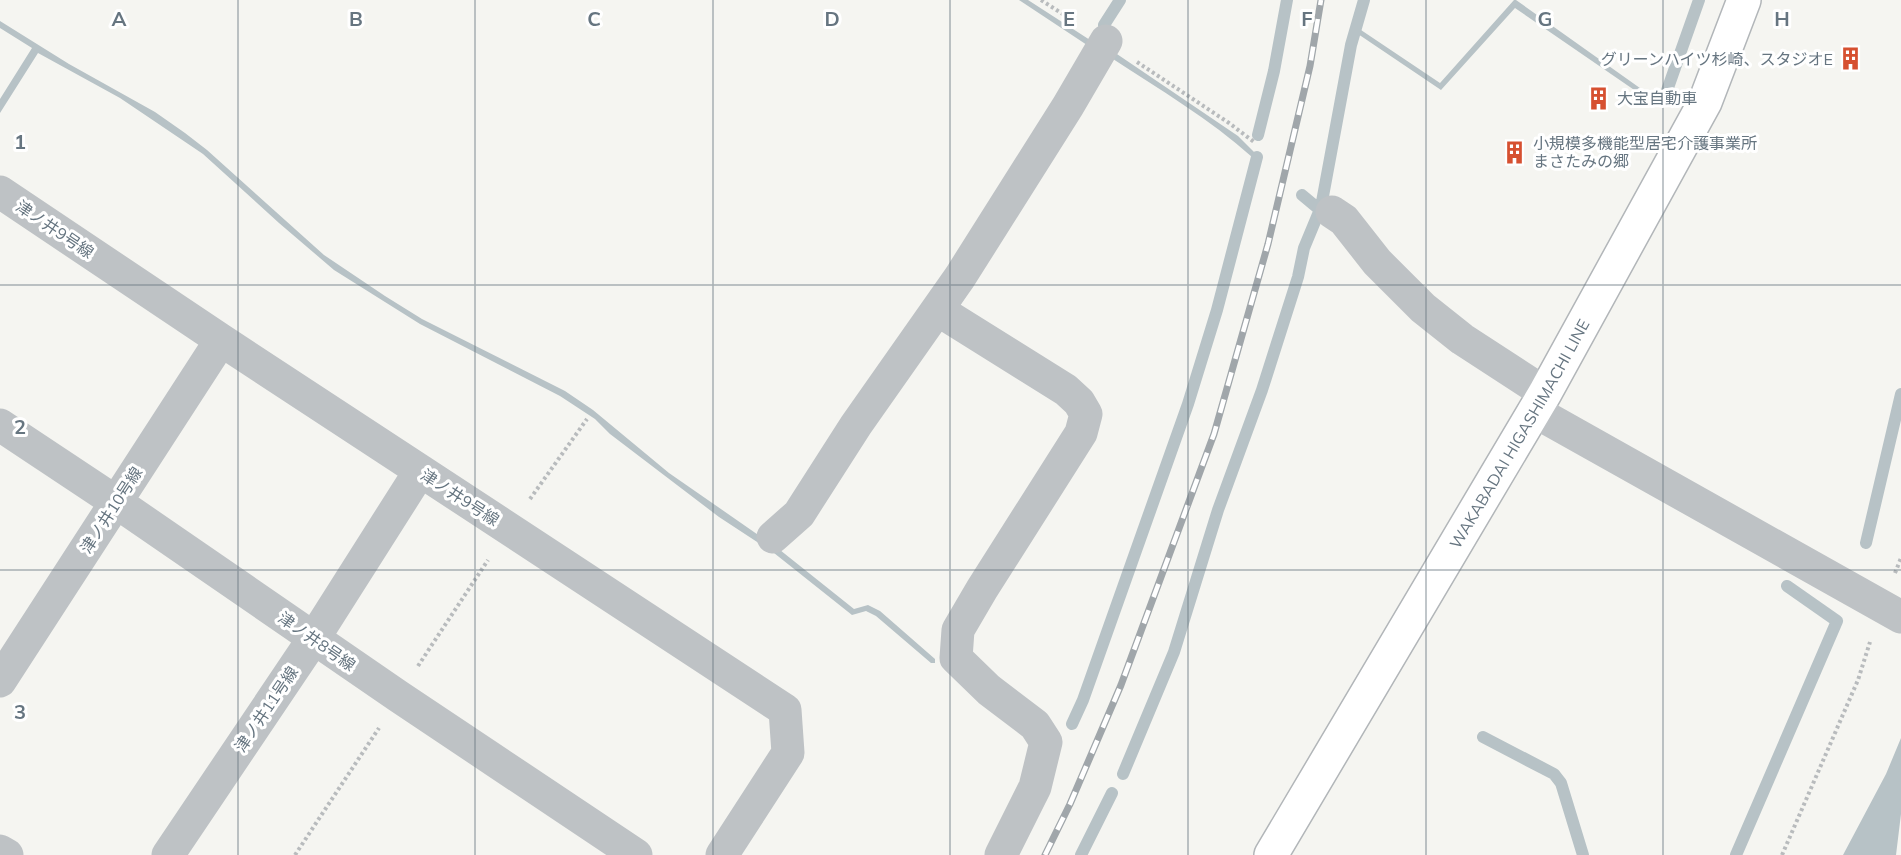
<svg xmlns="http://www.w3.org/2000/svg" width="1901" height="855" viewBox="0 0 1901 855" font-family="Mulish,'Noto Sans JP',sans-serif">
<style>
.water{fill:#b7c2c6}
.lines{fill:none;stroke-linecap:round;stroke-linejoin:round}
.stream{stroke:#b7c2c6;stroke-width:12}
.major-casing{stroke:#b2b6b9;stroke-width:36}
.path{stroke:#b8bbbd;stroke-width:4;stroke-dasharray:3 3;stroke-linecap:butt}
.minor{stroke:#bec2c5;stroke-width:33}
.major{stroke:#fff;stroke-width:33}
.rail-casing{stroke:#a0a6aa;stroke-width:7}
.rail{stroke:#fff;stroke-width:4.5;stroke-dasharray:14;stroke-linecap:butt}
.grid{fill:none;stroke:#667580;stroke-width:1.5;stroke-opacity:0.55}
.labels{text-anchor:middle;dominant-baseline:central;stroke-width:6;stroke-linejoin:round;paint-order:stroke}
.poi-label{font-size:16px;fill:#667580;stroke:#fff;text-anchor:start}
.street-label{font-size:16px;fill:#667580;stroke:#fff}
.grid-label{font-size:20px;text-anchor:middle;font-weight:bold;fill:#667580;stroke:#fff;stroke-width:6;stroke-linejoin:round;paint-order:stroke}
</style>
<rect width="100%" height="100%" fill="#f5f5f1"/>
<!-- water -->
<path class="water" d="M 1019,0 L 1028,0 L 1090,40 L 1087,45 Z
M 1514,0 L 1516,0 L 1661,103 L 1659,107 L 1515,8 L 1441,90 L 1358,34 L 1361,30 L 1440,83 Z
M 0,21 L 69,64 L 155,112 L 185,133 L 207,150 L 324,255 L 385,296 L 422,319 L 565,391 L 593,410 L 669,473 L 780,550 L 854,609 L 868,605 L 880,611 L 935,659 L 935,663 L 931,663 L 876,616 L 866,611 L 852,615 L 774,553 L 719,517 L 610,434 L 595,419 L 560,396 L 420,324 L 334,270 L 279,223 L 203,154 L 120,98 L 38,53 L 0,113 L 0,99 L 32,48 L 0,28 Z
M 1111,50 L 1238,136 L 1255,153 L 1252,157 C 1210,119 1160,90 1113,59 L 1058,150 L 956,312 Z
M 1901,738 L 1901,814 L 1896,855 L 1843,855 L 1886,774 Z"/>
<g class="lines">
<!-- stream -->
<path class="stream" d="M 1104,25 L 1120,0
M 1664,99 L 1699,0
M 1258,135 L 1274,71 L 1287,0
M 1302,195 L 1320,210
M 1866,543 L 1901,394
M 1072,724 L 1083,700 L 1188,404 L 1217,310 L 1257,157
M 1483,737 L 1554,774 L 1561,783 L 1583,855
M 1123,774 L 1174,652 L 1218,510 L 1262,390 L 1298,277 L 1304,248 L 1321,207 L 1351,45 L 1364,0
M 1081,855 L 1112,793
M 1736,855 L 1837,621 L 1787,586"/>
<defs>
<g id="major">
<path id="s1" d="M 1271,855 L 1545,393 L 1705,102 L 1744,0"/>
</g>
</defs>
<!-- major casing -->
<use href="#major" class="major-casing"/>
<!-- path -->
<path class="path" d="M 1041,0 L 1075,22
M 1137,62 L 1229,123 L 1254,142
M 530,499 L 587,419
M 1895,573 L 1901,558
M 418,666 L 488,560
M 295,855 L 379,728
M 1782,855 L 1858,680 L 1870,642"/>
<!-- minor -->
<path class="minor" d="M 0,192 L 221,340 L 785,710 L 788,753 L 722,855
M 1332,212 L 1344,220 L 1377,262 L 1423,308 L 1462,339 L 1545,393
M 938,310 L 1066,390 L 1079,402 L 1086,414 L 1081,433 L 982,589 L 958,630 L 956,658 L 989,690 L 1035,725 L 1046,742 L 1035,787 L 1001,855
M 1534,411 L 1901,617
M 0,425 L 116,502 L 398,696 L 636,855
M 773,537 L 799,514 L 856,425 L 960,277 L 1068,106 L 1106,41
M 0,681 L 221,340
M 0,851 L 7,855
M 168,855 L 314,638 L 420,471"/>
<!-- major -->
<use href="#major" class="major"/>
<defs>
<path id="rail" d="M 1045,855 L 1070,804 L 1121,685 L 1214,434 L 1268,244 L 1310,66 L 1321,0"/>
</defs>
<!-- rail casing -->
<use href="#rail" class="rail-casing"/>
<!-- rail -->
<use href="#rail" class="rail"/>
</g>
<!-- grid -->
<path class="grid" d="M 238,0 L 238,855M 475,0 L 475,855M 713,0 L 713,855M 950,0 L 950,855M 1188,0 L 1188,855M 1426,0 L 1426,855M 1663,0 L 1663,855M 0,285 L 1901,285M 0,570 L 1901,570"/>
<!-- icons -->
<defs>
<symbol id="building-bare" viewBox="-9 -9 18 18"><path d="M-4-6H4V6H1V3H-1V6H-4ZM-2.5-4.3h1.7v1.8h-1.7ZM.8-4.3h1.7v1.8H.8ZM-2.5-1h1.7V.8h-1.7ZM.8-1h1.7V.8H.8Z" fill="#d65030" stroke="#fff" stroke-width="2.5" paint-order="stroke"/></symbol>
</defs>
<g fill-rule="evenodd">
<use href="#building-bare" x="1834" y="42" width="33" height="33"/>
<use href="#building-bare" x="1582" y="82" width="33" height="33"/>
<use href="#building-bare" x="1498" y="136" width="33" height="33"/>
</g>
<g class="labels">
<!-- poi labels -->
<g class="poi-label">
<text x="1833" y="59" text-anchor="end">グリーンハイツ杉崎、スタジオE</text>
<text x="1617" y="98">大宝自動車</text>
<text x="1533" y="143">小規模多機能型居宅介護事業所<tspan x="1533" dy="18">まさたみの郷</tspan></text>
</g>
<!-- street labels -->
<g class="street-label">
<text transform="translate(55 229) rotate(34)">津ノ井9号線</text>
<text stroke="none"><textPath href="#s1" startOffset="489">WAKABADAI HIGASHIMACHI LINE</textPath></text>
<text transform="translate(460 497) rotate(33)">津ノ井9号線</text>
<text transform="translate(111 510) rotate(-57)">津ノ井10号線</text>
<text transform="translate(317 641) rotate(35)">津ノ井8号線</text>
<text transform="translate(266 709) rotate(-56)">津ノ井11号線</text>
</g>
</g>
<g class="grid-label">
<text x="119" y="26">A</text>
<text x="356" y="26">B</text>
<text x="594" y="26">C</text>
<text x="832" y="26">D</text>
<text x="1069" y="26">E</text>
<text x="1307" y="26">F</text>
<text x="1545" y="26">G</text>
<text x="1782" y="26">H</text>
<text x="20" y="149">1</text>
<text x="20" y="434">2</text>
<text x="20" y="719">3</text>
</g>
</svg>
